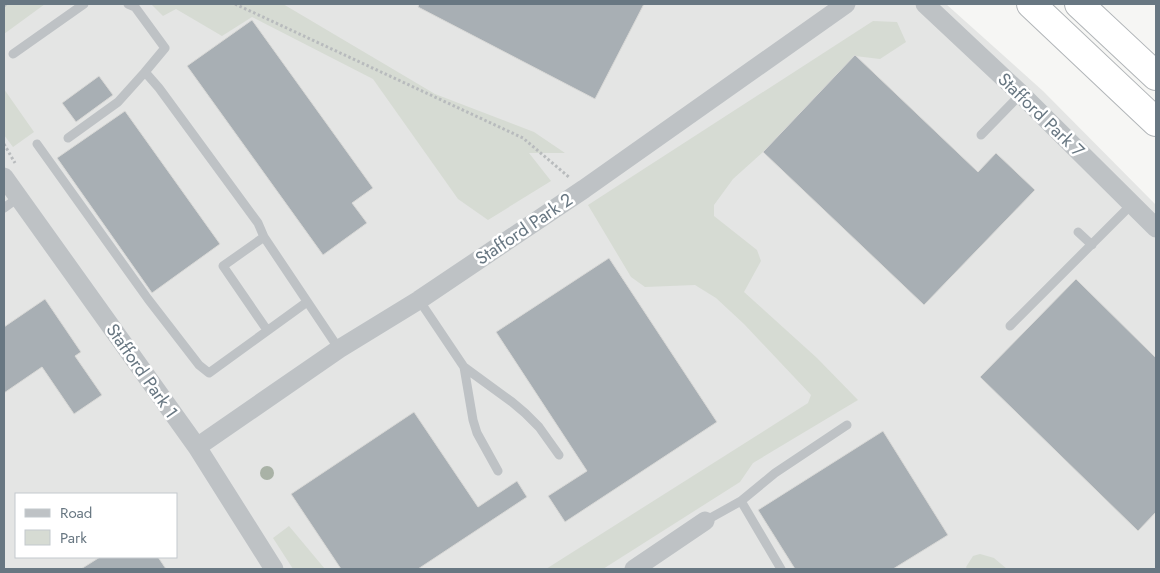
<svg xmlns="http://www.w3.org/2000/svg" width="1160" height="573" viewBox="0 0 1160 573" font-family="Jost,sans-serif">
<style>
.built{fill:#e4e5e4;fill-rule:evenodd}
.green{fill:#d6dbd3}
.building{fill:#a8afb4;stroke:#d8d8d6}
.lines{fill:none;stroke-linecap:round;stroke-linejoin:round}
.motorway-casing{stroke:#b1b5b8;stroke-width:30}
.path{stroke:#b8bbbd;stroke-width:3;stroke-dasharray:2.5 2.5;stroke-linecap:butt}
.service{stroke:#bec2c5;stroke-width:9}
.minor{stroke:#bec2c5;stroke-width:19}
.motorway{stroke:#fff;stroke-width:28}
.tree{fill:#a9b2a6}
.labels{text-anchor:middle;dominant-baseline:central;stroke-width:5;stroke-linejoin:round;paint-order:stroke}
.street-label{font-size:18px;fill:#687782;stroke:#fff}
</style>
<rect width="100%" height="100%" fill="#f6f6f4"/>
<!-- built -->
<path class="built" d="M 4,4 L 946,4 L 1043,91 L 1156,205 L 1156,569 L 4,569 ZM 16,494 L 176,494 L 176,557 L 16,557 Z"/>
<!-- green -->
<path class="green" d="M 4,4 L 45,4 L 4,34 Z
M 151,4 L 283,4 L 435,94 L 534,132 L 565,153 L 529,153 L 551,181 L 488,220 L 458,199 L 373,79 L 252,17 L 222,36 L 176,9 L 163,16 Z
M 873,21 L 897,22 L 906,42 L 880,59 L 855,56 L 763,152 L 733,179 L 714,205 L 714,216 L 757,250 L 761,261 L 744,292 L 817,358 L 858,400 L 753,463 L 740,482 L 603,569 L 546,569 L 808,403 L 811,395 L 744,324 L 716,298 L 695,285 L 645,287 L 631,277 L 588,205 Z
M 4,89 L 34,132 L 13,147 L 4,135 Z
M 289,526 L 325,569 L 293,569 L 273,538 Z
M 980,554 L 994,558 L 1007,569 L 967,569 L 966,567 L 973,556 Z"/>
<!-- building -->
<path class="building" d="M 419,4 L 644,4 L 595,99 L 418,7 Z
M 252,20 L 373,188 L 352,203 L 367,223 L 323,255 L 187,66 Z
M 855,55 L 978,172 L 996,153 L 1035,190 L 924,305 L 763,152 Z
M 99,76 L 113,95 L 76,122 L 62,103 Z
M 125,111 L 220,244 L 152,293 L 57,158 Z
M 609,258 L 717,422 L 565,522 L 548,496 L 587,471 L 496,332 Z
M 1076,279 L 1156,358 L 1156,512 L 1138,531 L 980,377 Z
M 45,299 L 81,352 L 75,356 L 102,395 L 74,414 L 42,367 L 4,393 L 4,327 Z
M 414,412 L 478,507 L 517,481 L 527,497 L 418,569 L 341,569 L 291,494 Z
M 883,431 L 948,535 L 893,569 L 795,569 L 758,510 Z
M 100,557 L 158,557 L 166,569 L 81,569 Z"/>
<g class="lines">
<defs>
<path id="motorway" d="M 1031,4 L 1156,122
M 1079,4 L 1156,76"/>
</defs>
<!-- motorway casing -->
<use href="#motorway" class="motorway-casing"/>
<!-- path -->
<path class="path" d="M 235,4 L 523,138 L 570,178
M 4,6 L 6,4
M 4,144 L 15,163"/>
<!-- service -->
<path class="service" d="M 128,4 L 135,7 L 165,48 L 145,72
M 13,54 L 84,4
M 981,135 L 1021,94
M 68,138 L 118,102 L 145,72 L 159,88 L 258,223 L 264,237 L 339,349
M 37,144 L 148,299 L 199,365 L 209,373 L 307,302
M 4,208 L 19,197
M 1078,232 L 1092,245
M 264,237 L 223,266 L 267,330
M 419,300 L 464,367 L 512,402 L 525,413 L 539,427 L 559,455
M 1010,326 L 1132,204
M 464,367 L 473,420 L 477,433 L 498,471
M 741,501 L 775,473 L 847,425
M 705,521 L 741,501 L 781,569"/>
<!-- minor -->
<path class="minor" d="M 925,4 L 1021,94 L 1156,228
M 4,177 L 197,447 L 274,569
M 197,447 L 339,349 L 419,300 L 584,189 L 846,4
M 634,569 L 705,521"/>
<!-- motorway -->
<use href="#motorway" class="motorway"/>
</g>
<!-- trees -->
<circle class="tree" cx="267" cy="473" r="7"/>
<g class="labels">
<!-- street labels -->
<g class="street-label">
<text transform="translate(1041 115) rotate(44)">Stafford Park 7</text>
<text transform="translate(524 229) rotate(-34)">Stafford Park 2</text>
<text transform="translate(142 371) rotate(55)">Stafford Park 1</text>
</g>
</g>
<!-- border -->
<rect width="1160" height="573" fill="none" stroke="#687782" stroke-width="10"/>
<!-- legend -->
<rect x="15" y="493" width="162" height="65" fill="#ffffff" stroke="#c3c9cd"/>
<rect x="25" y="509" width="25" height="8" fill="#bec2c5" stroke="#c3c9cd"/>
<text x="60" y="518" font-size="15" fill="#687782">Road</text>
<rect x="25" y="530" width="25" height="15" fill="#d6dbd3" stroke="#c3c9cd"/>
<text x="60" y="543" font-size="15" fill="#687782">Park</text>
</svg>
